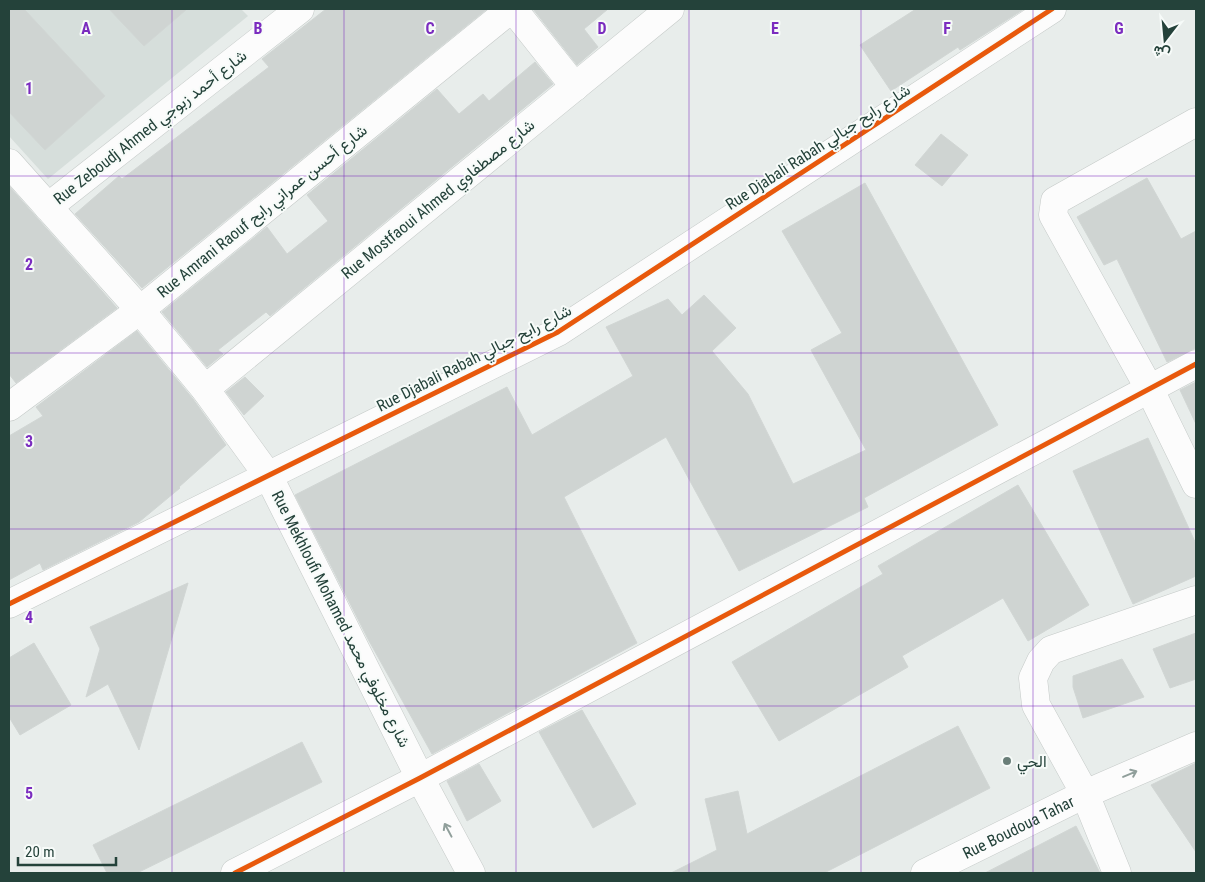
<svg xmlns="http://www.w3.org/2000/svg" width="1205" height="882" viewBox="0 0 1205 882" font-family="'Roboto Condensed',Vazirmatn,sans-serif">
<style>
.built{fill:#d6dedb}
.building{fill:#cfd4d2;stroke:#d1d6d4}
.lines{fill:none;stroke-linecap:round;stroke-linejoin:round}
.minor-casing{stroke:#c5cac8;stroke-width:29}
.minor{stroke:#fcfcfc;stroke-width:28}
.cycleway-casing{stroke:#f7fbf9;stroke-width:8}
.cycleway{stroke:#e8590c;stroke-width:5}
.oneway{stroke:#909f9b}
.grid{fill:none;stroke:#7b2cbf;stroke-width:1;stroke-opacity:0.55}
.poi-dot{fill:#697e78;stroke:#f7fbf9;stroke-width:2}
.labels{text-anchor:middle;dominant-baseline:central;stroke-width:4;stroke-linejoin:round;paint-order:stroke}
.street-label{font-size:16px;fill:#24423a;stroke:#f7fbf9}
.poi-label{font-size:16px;fill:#24423a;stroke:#f7fbf9;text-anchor:start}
.grid-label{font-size:16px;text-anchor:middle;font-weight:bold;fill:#7b2cbf;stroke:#f7fbf9;stroke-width:4;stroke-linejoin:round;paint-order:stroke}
</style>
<rect width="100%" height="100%" fill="#e8edeb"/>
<!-- built -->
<path class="built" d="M 9,9 L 241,9 L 248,16 L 48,179 L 9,136 Z"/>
<!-- building -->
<path class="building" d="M 9,9 L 24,9 L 105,96 L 45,150 L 9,112 Z
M 109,9 L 187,9 L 144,46 Z
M 326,9 L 487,9 L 142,288 L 75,214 L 119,176 L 122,179 L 269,67 L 262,59 Z
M 533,9 L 608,9 L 584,29 L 598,47 L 577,65 Z
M 916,9 L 1024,9 L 960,50 L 958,47 L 891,91 L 860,45 Z
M 535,62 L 553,84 L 270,316 L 266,312 L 218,350 L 223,354 L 207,367 L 162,312 L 267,227 L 287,254 L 328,221 L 307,195 L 437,89 L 459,114 L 483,94 L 489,101 Z
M 941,134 L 968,155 L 942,186 L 915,165 Z
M 1147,178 L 1181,239 L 1196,231 L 1196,348 L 1167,362 L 1117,259 L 1104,265 L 1077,217 Z
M 865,183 L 998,425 L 864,498 L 868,507 L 739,571 L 666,437 L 564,497 L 637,643 L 432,754 L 368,639 L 295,495 L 507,387 L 532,435 L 633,376 L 606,327 L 668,299 L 682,315 L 704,295 L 736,328 L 712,351 L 748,394 L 793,484 L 866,450 L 811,350 L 842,333 L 782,231 Z
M 9,186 L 117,308 L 16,383 L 9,374 Z
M 137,331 L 193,399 L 226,445 L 179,487 L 180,488 L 139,522 L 43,570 L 40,563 L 9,580 L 9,436 L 43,416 L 36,407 Z
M 245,377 L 264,396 L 244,415 L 226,392 Z
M 1196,382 L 1196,424 L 1180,390 Z
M 1148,438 L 1196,544 L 1196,576 L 1133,604 L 1073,471 Z
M 1018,485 L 1089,605 L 1028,641 L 1003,598 L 902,656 L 908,667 L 779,741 L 732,662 L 883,574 L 878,566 Z
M 188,583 L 139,750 L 108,684 L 86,697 L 100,649 L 90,627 Z
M 1196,633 L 1196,679 L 1170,688 L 1153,649 Z
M 34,643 L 71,705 L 20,735 L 9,717 L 9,658 Z
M 1122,659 L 1144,697 L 1083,718 L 1073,687 L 1073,676 Z
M 582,710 L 636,804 L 593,828 L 539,732 Z
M 958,726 L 990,788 L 824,873 L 671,873 L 717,850 L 705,799 L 738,791 L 747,834 Z
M 302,742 L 322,782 L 137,873 L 107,873 L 93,845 Z
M 1196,763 L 1196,852 L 1151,785 Z
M 479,764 L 501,801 L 467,821 L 447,781 Z
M 1076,826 L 1100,873 L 985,873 Z"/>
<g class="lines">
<defs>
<g id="minor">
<path d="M 513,9 L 575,87"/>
<path d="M 1196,122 L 1055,201 L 1053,215 L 1149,388 L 1196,484"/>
<path d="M 9,163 L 140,310 L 205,389 L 269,477 L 420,778 L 471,873"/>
<path d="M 48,207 L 300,9"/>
<path d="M 205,389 L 670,9"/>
<path d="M 9,407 L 140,310 L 511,9"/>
<path d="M 9,604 L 558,332 L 1052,9"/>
<path d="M 235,873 L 420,778 L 1196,364"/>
<path id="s1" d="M 925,873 L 1085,794 L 1196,746"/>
<path d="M 1117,873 L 1085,794 L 1036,705 L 1033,678 L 1041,661 L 1051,650 L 1196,600"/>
</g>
</defs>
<!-- minor casing -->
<use href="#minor" class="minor-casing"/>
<!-- minor -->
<use href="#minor" class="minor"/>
<defs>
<path id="cycleway" d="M 9,604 L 558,332 L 1052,9
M 235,873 L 420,778 L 1196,364"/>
</defs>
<!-- cycleway casing -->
<use href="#cycleway" class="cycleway-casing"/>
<!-- cycleway -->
<use href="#cycleway" class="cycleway"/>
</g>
<!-- one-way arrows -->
<defs><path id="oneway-shaft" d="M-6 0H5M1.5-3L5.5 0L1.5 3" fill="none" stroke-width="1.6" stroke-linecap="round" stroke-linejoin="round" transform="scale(1.25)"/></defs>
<g class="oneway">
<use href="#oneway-shaft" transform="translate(1130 774) rotate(-23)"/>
<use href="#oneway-shaft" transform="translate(448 830) rotate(-118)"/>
</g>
<!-- grid -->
<path class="grid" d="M 172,9 L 172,873M 344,9 L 344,873M 516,9 L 516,873M 689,9 L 689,873M 861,9 L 861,873M 1033,9 L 1033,873M 9,176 L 1196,176M 9,353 L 1196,353M 9,529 L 1196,529M 9,706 L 1196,706"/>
<!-- markers -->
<circle class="poi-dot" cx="1007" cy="761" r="5"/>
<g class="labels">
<!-- street labels -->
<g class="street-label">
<text transform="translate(150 127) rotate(-38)">Rue Zeboudj Ahmed شارع أحمد زبوجي</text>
<text transform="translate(818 147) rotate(-33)">Rue Djabali Rabah شارع رابح جبالي</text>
<text transform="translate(438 199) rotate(-39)">Rue Mostfaoui Ahmed شارع مصطفاوي</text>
<text transform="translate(262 211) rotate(-39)">Rue Amrani Raouf شارع أحسن عمراني رابح</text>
<text transform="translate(474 358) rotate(-27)">Rue Djabali Rabah شارع رابح جبالي</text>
<text transform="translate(341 619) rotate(63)">Rue Mekhloufi Mohamed شارع مخلوفي محمد</text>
<text stroke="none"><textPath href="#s1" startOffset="104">Rue Boudoua Tahar</textPath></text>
</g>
<!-- poi labels -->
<g class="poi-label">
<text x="1017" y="761">الحي</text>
</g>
</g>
<g class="grid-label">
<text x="86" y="34">A</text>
<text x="258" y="34">B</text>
<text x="430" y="34">C</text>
<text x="602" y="34">D</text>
<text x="775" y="34">E</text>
<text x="947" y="34">F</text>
<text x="1119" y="34">G</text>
<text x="29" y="94">1</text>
<text x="29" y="270">2</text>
<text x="29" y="447">3</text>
<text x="29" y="623">4</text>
<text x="29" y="799">5</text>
</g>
<!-- border -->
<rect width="1205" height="882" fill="none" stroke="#24423a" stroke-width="20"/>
<!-- north arrow -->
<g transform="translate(1165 40) rotate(196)" stroke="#f7fbf9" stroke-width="4" paint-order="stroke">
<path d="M0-4L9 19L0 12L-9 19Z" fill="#24423a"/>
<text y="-8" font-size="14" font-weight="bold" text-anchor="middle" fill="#24423a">ش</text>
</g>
<!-- scale -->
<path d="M18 857v8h98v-8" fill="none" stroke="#24423a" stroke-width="2.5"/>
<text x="25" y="857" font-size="15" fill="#24423a" stroke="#f7fbf9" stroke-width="4" paint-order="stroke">20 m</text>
</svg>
